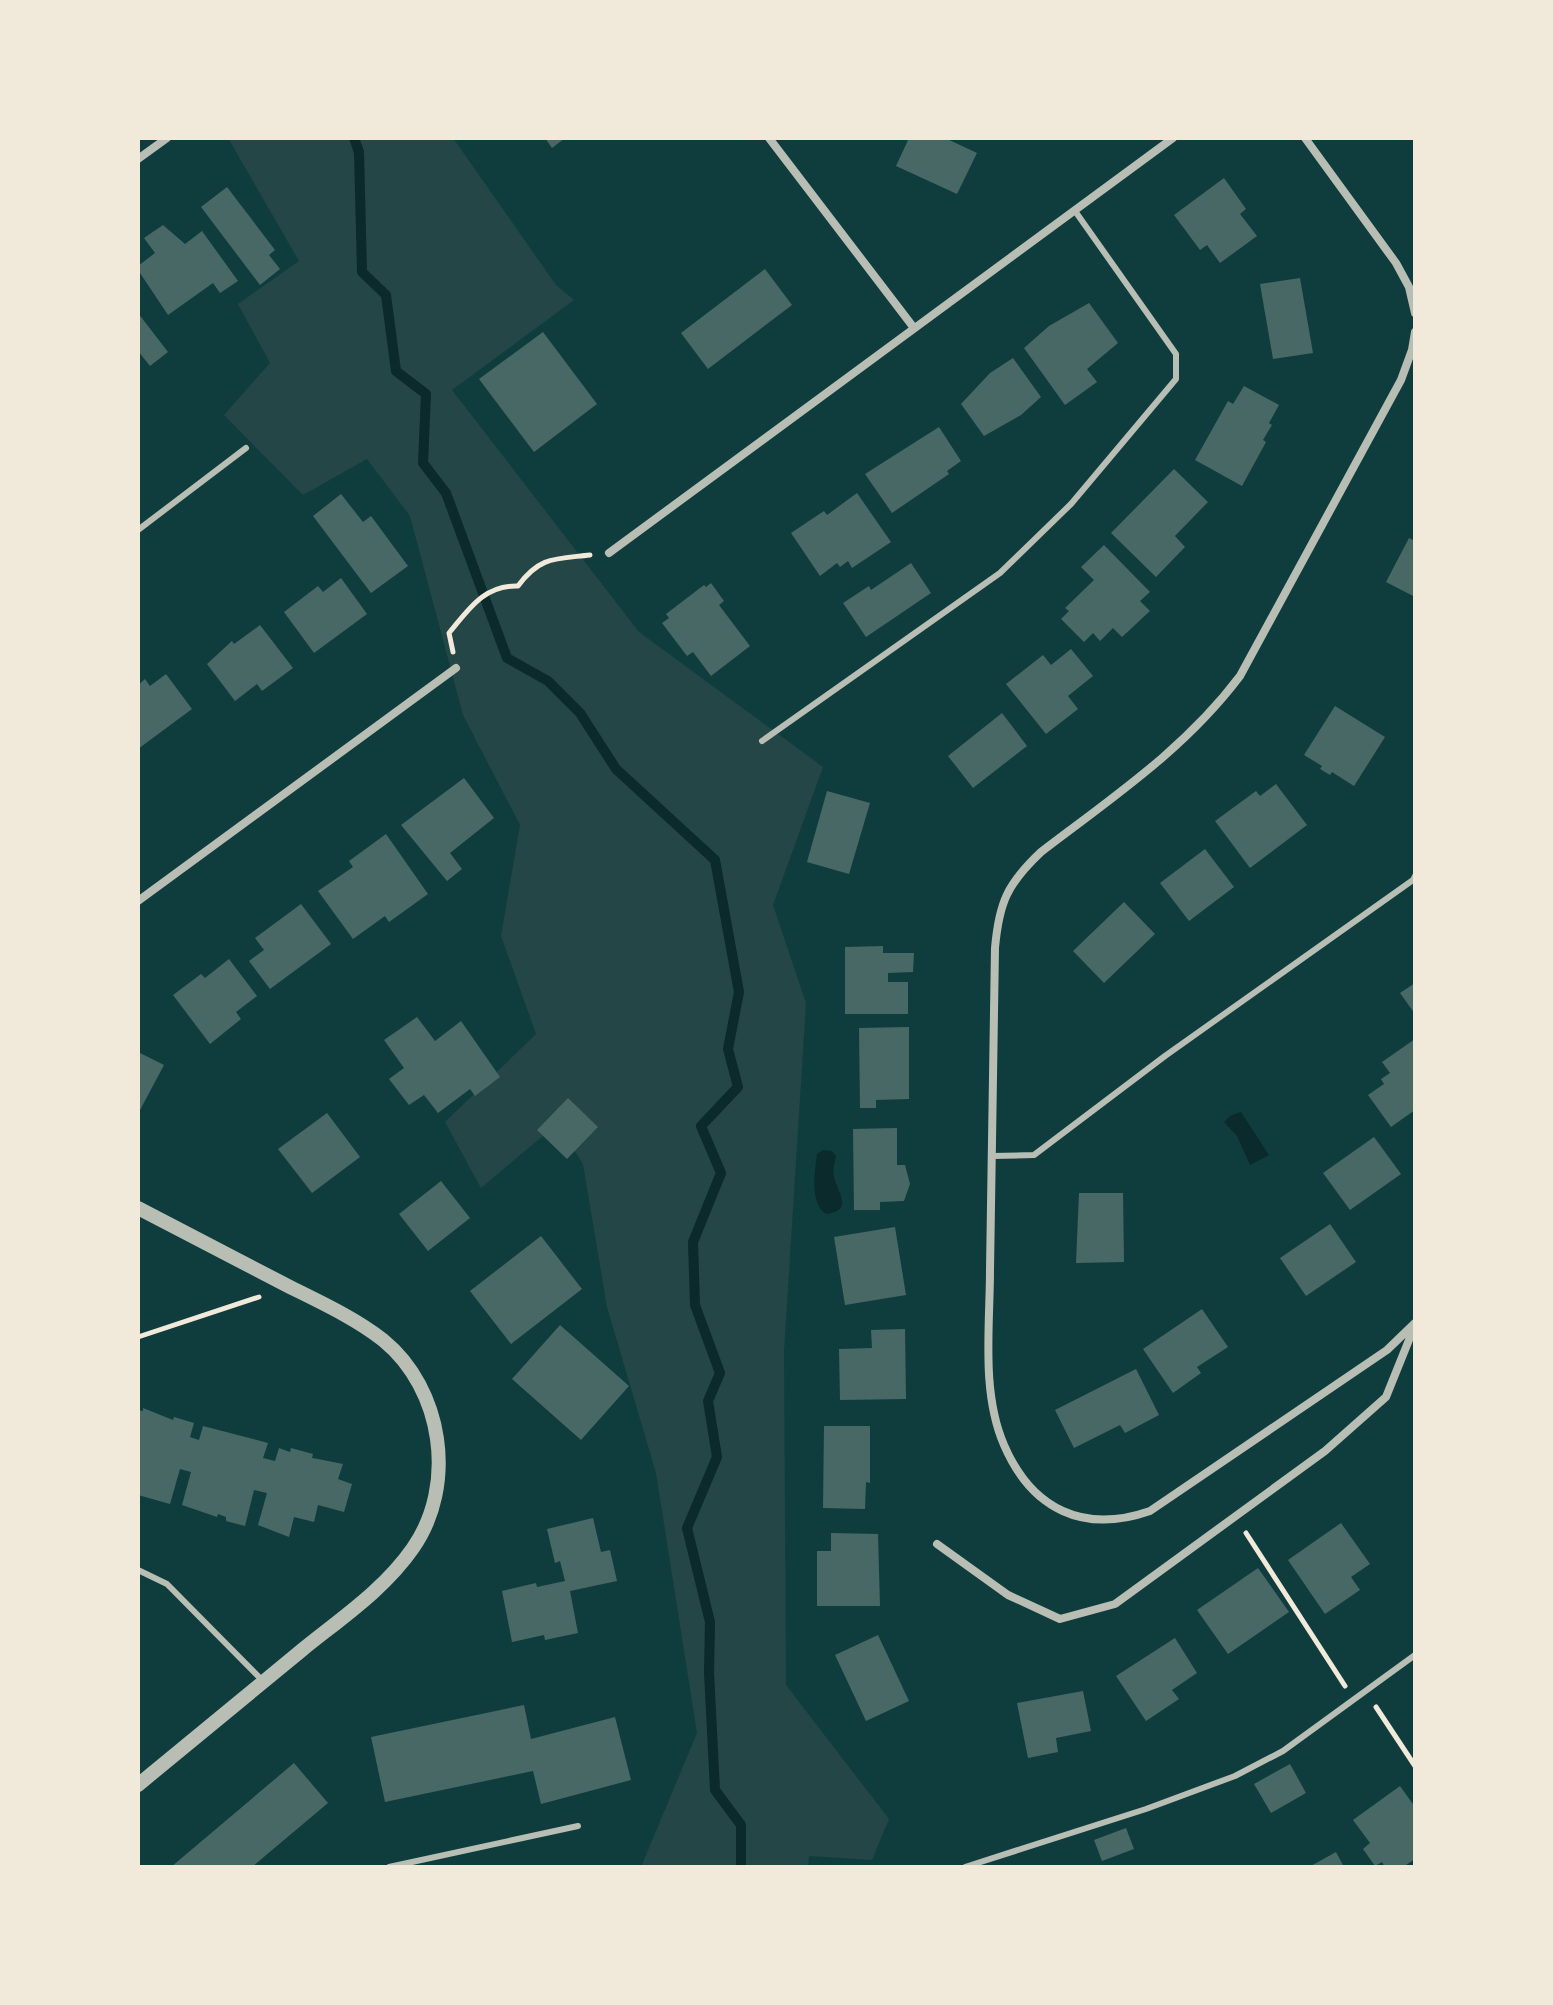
<svg xmlns="http://www.w3.org/2000/svg" width="1553" height="2005" viewBox="0 0 1553 2005" font-family="'Noto Sans',sans-serif">
<style>
.green{fill:#244646}
.water{fill:#0a2a2b}
.lines{fill:none;stroke-linecap:round;stroke-linejoin:round}
.stream{stroke:#0a2a2b;stroke-width:10}
.building{fill:#486865}
.path{stroke:#f1e9da;stroke-width:5}
.service{stroke:#b8beb3;stroke-width:6}
.minor{stroke:#b8beb3;stroke-width:8}
.tertiary{stroke:#b8beb3;stroke-width:14}
</style>
<rect width="100%" height="100%" fill="#0f3d3e"/>
<!-- green -->
<path class="green" d="M 228,138 L 453,138 L 556,285 L 574,300 L 452,390 L 639,632 L 823,767 L 773,905 L 806,1003 L 784,1351 L 786,1685 L 889,1819 L 872,1860 L 809,1856 L 808,1867 L 641,1867 L 697,1733 L 656,1473 L 607,1307 L 583,1164 L 557,1124 L 481,1188 L 445,1122 L 536,1034 L 501,936 L 520,825 L 463,715 L 410,516 L 367,459 L 303,495 L 224,415 L 270,363 L 238,304 L 299,261 Z"/>
<!-- water -->
<path class="water" d="M 1241,1112 L 1269,1155 L 1250,1165 L 1237,1136 L 1224,1122 L 1230,1116 Z
M 823,1150 L 832,1151 L 836,1156 C 835,1162 832,1171 834,1177 C 837,1192 855,1210 826,1214 C 809,1202 815,1172 817,1154 Z"/>
<g class="lines">
<!-- stream -->
<path class="stream" d="M 354,138 L 359,152 L 362,272 L 386,295 L 396,371 L 426,394 L 423,463 L 446,493 L 507,658 L 548,681 L 580,713 L 616,769 L 715,860 L 739,992 L 728,1049 L 738,1087 L 701,1126 L 721,1173 L 693,1242 L 695,1305 L 720,1373 L 708,1401 L 717,1457 L 687,1528 L 710,1622 L 709,1672 L 715,1790 L 741,1825 L 741,1867"/>
</g>
<!-- building -->
<path class="building" d="M 545,138 L 565,138 L 552,148 Z
M 909,138 L 945,138 L 977,153 L 957,194 L 896,166 Z
M 1224,178 L 1246,209 L 1240,214 L 1257,236 L 1220,263 L 1207,245 L 1200,250 L 1174,215 Z
M 227,187 L 275,250 L 269,255 L 280,269 L 260,285 L 201,207 Z
M 163,225 L 185,244 L 202,231 L 238,281 L 220,293 L 213,283 L 168,315 L 138,270 L 138,266 L 155,253 L 144,238 Z
M 765,269 L 792,305 L 708,369 L 681,333 Z
M 1300,278 L 1313,353 L 1273,359 L 1260,284 Z
M 1089,303 L 1118,343 L 1087,369 L 1097,382 L 1065,405 L 1024,348 L 1049,326 Z
M 138,313 L 168,352 L 150,366 L 138,351 Z
M 543,332 L 597,404 L 534,452 L 479,379 Z
M 1013,358 L 1041,397 L 1021,415 L 984,436 L 961,404 L 990,373 Z
M 1244,386 L 1279,405 L 1269,423 L 1272,425 L 1263,440 L 1266,442 L 1242,486 L 1195,460 L 1228,401 L 1233,404 Z
M 939,427 L 961,461 L 947,471 L 949,474 L 892,513 L 865,474 Z
M 1174,469 L 1208,502 L 1175,536 L 1185,547 L 1156,577 L 1111,533 Z
M 857,493 L 891,542 L 852,568 L 848,561 L 840,567 L 837,563 L 820,576 L 791,533 L 824,511 L 827,515 Z
M 341,494 L 363,522 L 371,516 L 408,566 L 371,593 L 313,516 Z
M 1409,538 L 1415,541 L 1415,597 L 1386,582 Z
M 1104,545 L 1150,592 L 1140,601 L 1150,611 L 1122,637 L 1113,628 L 1100,641 L 1093,633 L 1084,642 L 1061,619 L 1069,611 L 1065,608 L 1094,580 L 1081,567 Z
M 911,563 L 931,593 L 866,637 L 843,603 L 869,586 L 871,590 Z
M 341,578 L 367,614 L 314,653 L 284,612 L 318,586 L 323,592 Z
M 711,583 L 724,601 L 719,605 L 750,646 L 711,676 L 693,652 L 687,656 L 662,623 L 669,618 L 666,614 L 704,585 L 706,587 Z
M 260,625 L 293,668 L 262,691 L 257,684 L 235,701 L 207,664 L 232,641 L 234,644 Z
M 1071,649 L 1093,676 L 1068,696 L 1078,709 L 1046,734 L 1006,684 L 1043,655 L 1051,665 Z
M 166,674 L 192,709 L 138,749 L 138,685 L 145,679 L 150,686 Z
M 1335,706 L 1385,737 L 1354,786 L 1332,772 L 1330,775 L 1320,769 L 1322,766 L 1304,755 Z
M 1002,713 L 1027,746 L 973,788 L 948,756 Z
M 464,778 L 494,818 L 450,853 L 462,869 L 447,881 L 401,825 Z
M 1276,784 L 1307,825 L 1250,868 L 1215,821 L 1256,791 L 1260,796 Z
M 827,791 L 870,803 L 849,874 L 807,862 Z
M 386,834 L 428,894 L 389,922 L 385,916 L 353,939 L 318,891 L 353,867 L 349,861 Z
M 1205,849 L 1234,887 L 1189,921 L 1160,883 Z
M 1124,902 L 1155,934 L 1104,983 L 1073,951 Z
M 301,904 L 331,944 L 270,989 L 249,961 L 264,950 L 255,938 Z
M 883,946 L 883,953 L 914,953 L 913,972 L 888,973 L 888,982 L 908,982 L 908,1014 L 845,1014 L 845,947 Z
M 229,959 L 257,996 L 236,1012 L 241,1019 L 210,1044 L 173,995 L 201,974 L 205,978 Z
M 1415,983 L 1415,1014 L 1400,993 Z
M 417,1017 L 435,1041 L 461,1021 L 500,1077 L 475,1096 L 470,1089 L 438,1113 L 424,1095 L 409,1105 L 389,1079 L 404,1068 L 384,1040 Z
M 909,1027 L 909,1099 L 876,1100 L 876,1108 L 860,1108 L 859,1028 Z
M 1415,1039 L 1415,1110 L 1391,1127 L 1368,1095 L 1384,1084 L 1381,1079 L 1390,1073 L 1382,1062 Z
M 138,1052 L 164,1065 L 140,1110 L 138,1109 Z
M 568,1098 L 598,1127 L 567,1159 L 537,1130 Z
M 327,1113 L 360,1157 L 312,1193 L 278,1149 Z
M 897,1128 L 897,1165 L 905,1165 L 910,1184 L 904,1201 L 880,1202 L 880,1210 L 854,1210 L 853,1129 Z
M 1374,1137 L 1401,1174 L 1350,1210 L 1323,1173 Z
M 441,1181 L 470,1218 L 428,1251 L 399,1214 Z
M 1079,1193 L 1123,1193 L 1124,1262 L 1076,1263 Z
M 1330,1224 L 1356,1262 L 1306,1296 L 1280,1258 Z
M 895,1227 L 906,1295 L 845,1305 L 834,1237 Z
M 541,1236 L 582,1289 L 511,1344 L 470,1291 Z
M 1202,1309 L 1228,1347 L 1197,1367 L 1201,1373 L 1173,1393 L 1143,1349 Z
M 560,1325 L 629,1386 L 581,1440 L 512,1379 Z
M 905,1329 L 906,1399 L 840,1400 L 839,1349 L 872,1348 L 871,1330 Z
M 1136,1369 L 1159,1415 L 1125,1433 L 1120,1425 L 1074,1448 L 1055,1410 Z
M 143,1408 L 173,1420 L 174,1417 L 194,1423 L 190,1437 L 199,1440 L 203,1426 L 268,1443 L 263,1458 L 275,1461 L 279,1448 L 290,1452 L 291,1448 L 313,1454 L 312,1458 L 318,1459 L 343,1464 L 338,1479 L 352,1484 L 344,1512 L 318,1505 L 314,1522 L 294,1517 L 289,1537 L 258,1525 L 267,1493 L 254,1490 L 245,1526 L 226,1521 L 226,1517 L 218,1514 L 217,1517 L 182,1505 L 191,1472 L 180,1469 L 170,1504 L 138,1495 L 138,1410 L 143,1411 Z
M 824,1426 L 870,1426 L 870,1483 L 866,1482 L 865,1509 L 823,1508 Z
M 593,1518 L 601,1552 L 610,1550 L 617,1581 L 570,1591 L 578,1633 L 545,1640 L 544,1635 L 512,1642 L 502,1591 L 536,1583 L 537,1587 L 565,1581 L 560,1561 L 555,1563 L 547,1529 Z
M 1341,1523 L 1370,1564 L 1351,1577 L 1360,1590 L 1325,1614 L 1288,1560 Z
M 831,1533 L 878,1534 L 880,1606 L 817,1606 L 817,1551 L 831,1551 Z
M 1258,1568 L 1289,1612 L 1228,1654 L 1197,1610 Z
M 878,1635 L 909,1701 L 866,1721 L 835,1655 Z
M 1175,1638 L 1197,1673 L 1172,1690 L 1179,1699 L 1146,1721 L 1116,1676 Z
M 1083,1691 L 1091,1731 L 1056,1738 L 1058,1752 L 1028,1758 L 1017,1703 Z
M 524,1705 L 531,1739 L 615,1717 L 631,1780 L 541,1804 L 533,1771 L 385,1802 L 371,1737 Z
M 294,1763 L 328,1803 L 252,1867 L 171,1867 Z
M 1290,1764 L 1306,1793 L 1271,1813 L 1254,1784 Z
M 1400,1786 L 1415,1807 L 1413,1842 L 1415,1859 L 1403,1867 L 1385,1867 L 1382,1862 L 1375,1866 L 1363,1849 L 1370,1843 L 1353,1820 Z
M 1126,1828 L 1134,1849 L 1102,1861 L 1094,1840 Z
M 1336,1852 L 1344,1867 L 1309,1867 Z"/>
<g class="lines">
<!-- path -->
<path class="path" d="M 453,652 L 449,633 C 469,609 484,585 518,586 C 540,556 556,559 590,555
M 138,1337 L 259,1297
M 1246,1533 L 1345,1686
M 1376,1707 L 1415,1766"/>
<!-- service -->
<path class="service" d="M 138,530 L 246,448
M 762,741 L 1000,573 L 1071,504 L 1176,379 L 1176,354 L 1075,211
M 992,1156 L 1034,1155 L 1165,1056 L 1413,880 L 1415,876
M 138,1570 L 167,1584 L 263,1681
M 389,1867 L 578,1826
M 965,1867 L 1146,1809 L 1235,1776 L 1283,1751 L 1415,1655"/>
<!-- minor -->
<path class="minor" d="M 769,138 L 914,328
M 1305,138 L 1396,263 L 1409,287 L 1415,313
M 138,159 L 167,138
M 1415,332 L 1412,350 L 1401,380 L 1240,676 C 1185,749 1113,797 1041,852 C 1007,884 999,903 995,948 C 993,1056 991,1163 990,1270 C 990,1326 981,1392 1004,1445 C 1032,1510 1084,1534 1150,1511 L 1387,1350 L 1415,1323
M 609,553 L 1173,138
M 138,901 L 456,668
M 937,1544 L 1008,1595 L 1060,1619 L 1115,1604 L 1325,1451 L 1386,1397 L 1415,1325"/>
<!-- tertiary -->
<path class="tertiary" d="M 138,1208 C 188,1234 238,1260 288,1286 C 320,1302 355,1318 383,1340 C 443,1389 457,1485 413,1548 C 384,1590 340,1619 302,1650 C 247,1695 192,1740 138,1785"/>
</g>
<!-- border -->
<rect width="1553" height="2005" fill="none" stroke="#f1e9da" stroke-width="280"/>
</svg>
